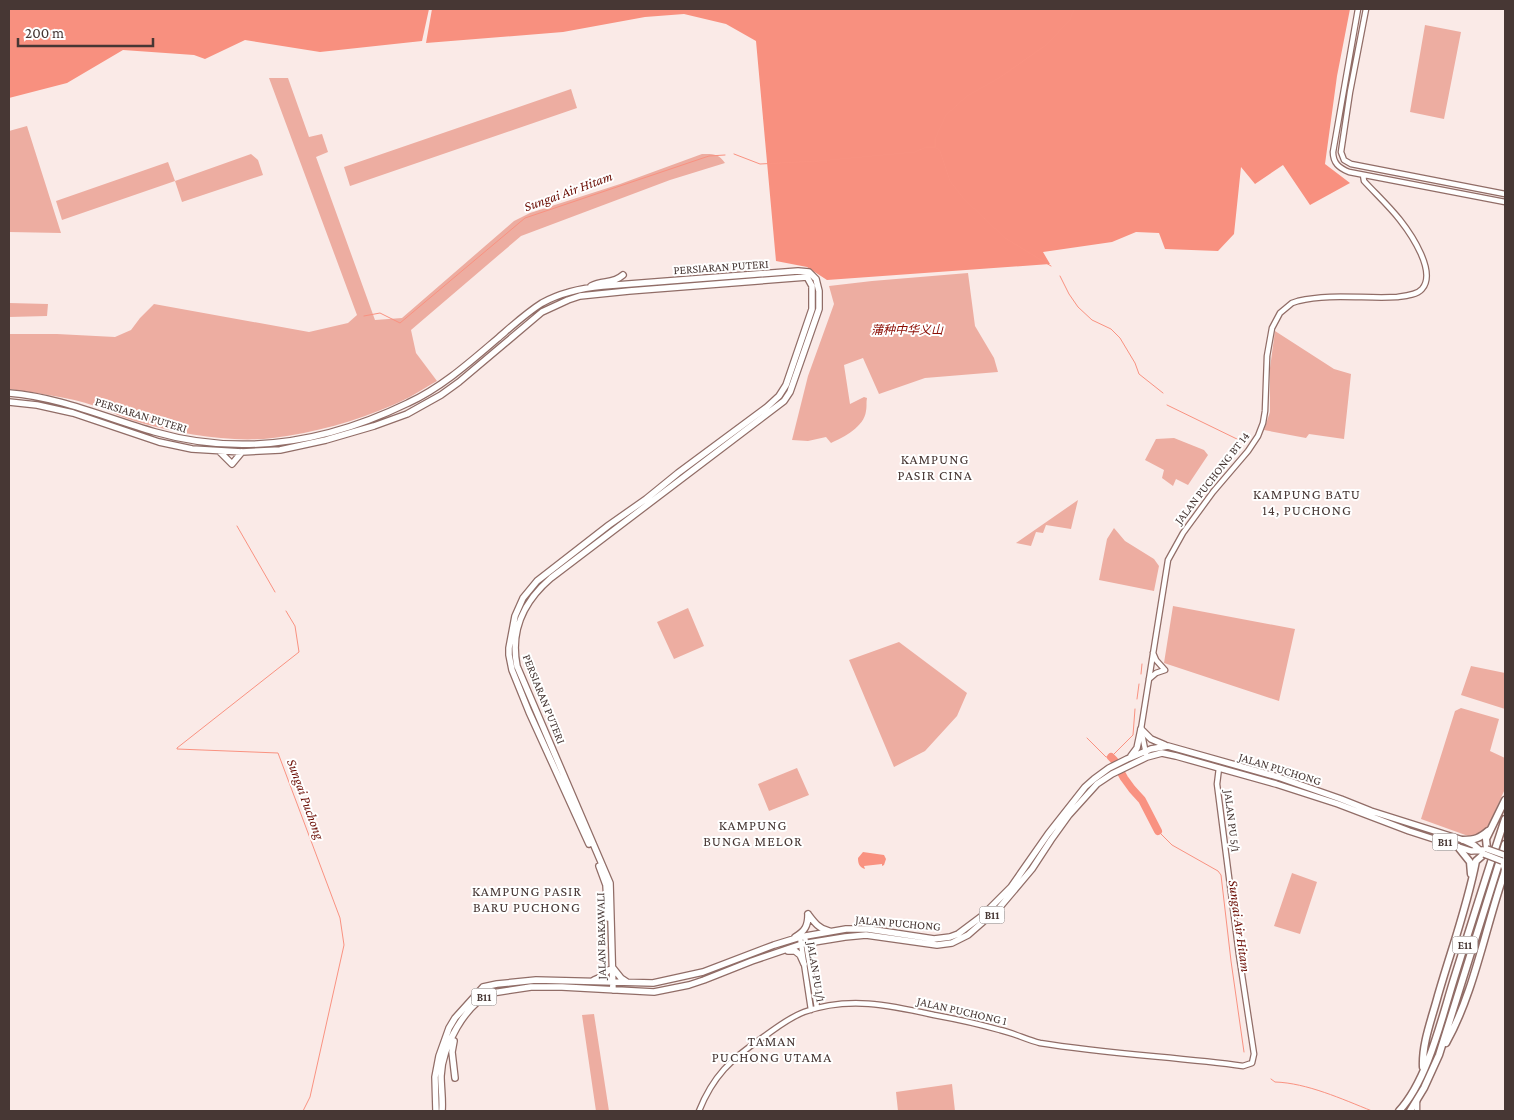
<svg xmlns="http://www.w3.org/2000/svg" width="1514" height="1120" viewBox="0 0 1514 1120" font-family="'Crimson Pro','Noto Sans SC',serif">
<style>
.green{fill:#edada1}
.forest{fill:#f8907f}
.water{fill:#f99281}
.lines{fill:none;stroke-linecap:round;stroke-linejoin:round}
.stream{stroke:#f99281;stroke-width:1}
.river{stroke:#f99281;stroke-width:8}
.minor-casing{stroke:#916d67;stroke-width:7}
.major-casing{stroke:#916d67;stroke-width:8}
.highway-casing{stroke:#916d67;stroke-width:9}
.minor{stroke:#fff;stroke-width:4.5}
.major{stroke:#fff;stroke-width:5.5}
.highway{stroke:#fff;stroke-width:6}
.major-bridge-casing{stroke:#916d67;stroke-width:8;stroke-linecap:butt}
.major-bridge{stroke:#fff;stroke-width:5.5}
.labels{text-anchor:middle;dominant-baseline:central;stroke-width:4;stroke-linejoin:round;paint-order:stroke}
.shield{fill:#fff;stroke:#7e7371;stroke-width:1}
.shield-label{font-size:11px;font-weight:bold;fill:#473734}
.street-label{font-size:12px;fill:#473734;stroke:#fff}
.park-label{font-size:12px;font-style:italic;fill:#8b0c03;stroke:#fff}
.water-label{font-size:14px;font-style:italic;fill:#6d1108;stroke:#fff}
.neighbourhood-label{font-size:14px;letter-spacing:1px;fill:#473734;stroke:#fff}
</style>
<rect width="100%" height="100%" fill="#faeae7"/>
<!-- green -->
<path class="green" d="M 1425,25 L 1461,32 L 1444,119 L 1410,112 Z
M 269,78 L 288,78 L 309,137 L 322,134 L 328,152 L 316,157 L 375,320 L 402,318 L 514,221 L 530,213 L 620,184 L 702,154 C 713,154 718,153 725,163 L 670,180 L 521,236 L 411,330 L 416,353 L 437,381 C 423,389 408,399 393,405 C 356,421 314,433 273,438 C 232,443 180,434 141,423 C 125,419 110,411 95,406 C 69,397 36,393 9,389 L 9,334 L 57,334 L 115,337 L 131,330 L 140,318 L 154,304 L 309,332 L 348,323 L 357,315 Z
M 571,89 L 577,108 L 350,186 L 344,167 Z
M 27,126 L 61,233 L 9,232 L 9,131 Z
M 251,154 L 258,160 L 263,175 L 182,202 L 175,181 L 62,220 L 56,201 L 168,162 L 175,181 Z
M 968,273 L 975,326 L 994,358 L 998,372 L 925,378 L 879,394 L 863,358 L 844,365 L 850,404 L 864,397 L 867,398 C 866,402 867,406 866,411 C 864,427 844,437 831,443 L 826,437 L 808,441 L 792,440 L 808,376 L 834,304 L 829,286 L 872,281 Z
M 9,303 L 48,304 L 47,316 L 9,317 Z
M 1275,331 L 1334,369 L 1351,374 L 1344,439 L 1309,434 L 1306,438 L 1264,430 L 1270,412 L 1270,368 Z
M 1174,438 L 1204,450 L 1208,455 L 1188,485 L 1176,479 L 1173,486 L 1162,478 L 1164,470 L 1145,460 L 1156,439 Z
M 1078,500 L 1071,529 L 1046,525 L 1043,533 L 1036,532 L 1031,546 L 1016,543 Z
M 1114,528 L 1125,541 L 1154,559 L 1159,566 L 1154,591 L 1099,580 L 1107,539 Z
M 1173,606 L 1295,629 L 1279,701 L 1164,663 Z
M 688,608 L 704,646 L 674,659 L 657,622 Z
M 899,642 L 967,693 L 957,716 L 925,751 L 894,767 L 849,660 Z
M 1471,666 L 1505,673 L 1505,709 L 1461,695 Z
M 1461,708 L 1499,719 L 1490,751 L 1505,758 L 1505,789 L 1489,824 L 1483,832 L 1477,836 L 1471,837 L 1421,819 L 1455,711 Z
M 797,768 L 809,795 L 769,811 L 758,784 Z
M 1292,873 L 1317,882 L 1300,934 L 1274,926 Z
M 594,1014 L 609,1111 L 596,1111 L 582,1015 Z
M 952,1084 L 955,1111 L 898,1111 L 896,1092 Z"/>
<!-- forest -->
<path class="forest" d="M 9,9 L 429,9 L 422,41 L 320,52 L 245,40 L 205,59 L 194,55 L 123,50 L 67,83 L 9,98 Z
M 432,9 L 1350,9 L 1337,76 L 1325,164 L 1350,183 L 1310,205 L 1283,165 L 1255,184 L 1241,167 L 1234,234 L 1218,251 L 1165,249 L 1159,233 L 1136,232 L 1112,242 L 1043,252 L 1050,264 L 827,280 L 807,267 L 776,261 L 756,41 L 726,24 L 684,14 L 645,17 L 563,32 L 426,43 Z"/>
<!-- water -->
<path class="water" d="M 863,852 L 884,855 L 886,859 L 884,865 L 882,866 L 882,864 L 864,866 L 865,869 C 859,867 858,863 858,858 Z"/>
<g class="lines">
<!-- stream -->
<path class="stream" d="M 935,147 L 935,139 L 946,115 L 967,96 L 999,78 L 1046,45 L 1070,20 L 1074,9
M 734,154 L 760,164 L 819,161 L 915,152 L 926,147 L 935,147 L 940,151 L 950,181 L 964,199 L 1005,238 L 1051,266
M 1060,276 L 1069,294 L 1078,307 L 1092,320 L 1111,329 L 1120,338 L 1135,363 L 1139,374 L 1163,393
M 364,316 L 380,313 L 400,323 L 525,218 L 709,156 L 725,155
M 1167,405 L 1241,441
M 237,526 L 275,592
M 286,611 L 295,626 L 299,652 L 177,748 L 177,749 L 278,753 L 340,918 L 344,945 L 310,1097 L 303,1111
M 1141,674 L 1142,664
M 1137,699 L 1139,684
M 1087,738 L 1106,757 L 1111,757 L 1133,735 L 1135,709
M 1158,831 L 1172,845 L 1218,871 L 1221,875 L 1231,961 L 1244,1052
M 1271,1079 L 1275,1082 C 1307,1083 1342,1099 1372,1111"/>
<!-- river -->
<path class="river" d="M 1111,757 L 1114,760 L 1124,778 L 1132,789 L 1142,800 L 1158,831"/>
<defs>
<path id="minor" d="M 1358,9 L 1333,152 C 1333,163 1339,168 1349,172 L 1505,202
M 1366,9 L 1350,92 L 1341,152 L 1344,160 L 1351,164 L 1505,194
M 1149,679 L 1156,673 L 1165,670 L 1156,660 L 1153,653
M 1146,754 L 1141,729 L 1168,560 L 1183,533 L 1213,492 L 1248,451 L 1258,436 L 1263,423 L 1265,411 L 1267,356 L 1272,328 L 1280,313 L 1292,303 L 1298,301 C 1331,293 1365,299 1397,297 C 1405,296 1417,295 1422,289 C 1437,272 1411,234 1400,220 C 1389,206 1376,194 1364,181 L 1363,175
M 800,937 L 811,1010
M 805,937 L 817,1008
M 699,1111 C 713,1076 731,1059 762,1038 C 775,1029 788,1018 804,1012 C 848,996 889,1005 934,1015 C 956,1019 979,1024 1000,1030 C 1014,1033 1027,1040 1040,1043 C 1107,1054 1176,1057 1243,1066 L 1252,1063 L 1254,1054 L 1239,955 L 1217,784 L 1219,768
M 1417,1111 L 1417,1101"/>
<path id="major" d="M 591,286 C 603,280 613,284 623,275
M 9,393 C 60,397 106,418 155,432 C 242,457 328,442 408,403 C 441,388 470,362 497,339 C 511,327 526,313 542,303 C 560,293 582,288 603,286 L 798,271 L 809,272 L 816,279 L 819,291 L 819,309 L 790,392 L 784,401 L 551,578 C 524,601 510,631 517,666 L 610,883 L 613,990
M 9,402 L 37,405 L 73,413 L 159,442 L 192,449 L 242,452 L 280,450 L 326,440 L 374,426 L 407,414 L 441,395 L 459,382 L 542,312 L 568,300 L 580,296 L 629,291 L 807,277 L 812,286 L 812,309 L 786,385 L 779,396 L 767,407 L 678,473 L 646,499 L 609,525 L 537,581 L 523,598 L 515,616 L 509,648 L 509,655 L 512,670 L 529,712 L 589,844
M 220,452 L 232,464 L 242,452
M 1141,729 L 1151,739 L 1165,745
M 1131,756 L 1137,748 L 1141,729
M 599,866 L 606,885 L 608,918
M 808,914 C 814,922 819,929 829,931
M 795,937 C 805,931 808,926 808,914
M 788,951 L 795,951 L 800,955 L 804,964
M 613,968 L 621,978 L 627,982
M 594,980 L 601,977 L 609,970
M 454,1041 L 452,1052 L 455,1078
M 436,1111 L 435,1077 L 439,1056 L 449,1028 L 455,1018 L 483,987 L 497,984 L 536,980 L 653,983 L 703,972 L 774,945 L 800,937 L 846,929 L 868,929 L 934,939 L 950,937 L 958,934 L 982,916 L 1011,887 L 1048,834 L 1085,787 L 1094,779 L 1109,768 L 1127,759 L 1151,749 L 1168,746 L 1278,777 L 1341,799 L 1371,811 L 1463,840 L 1474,845 L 1484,854
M 442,1111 C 443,1099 441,1088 441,1076 C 442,1047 465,1004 492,993 L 531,987 L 562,987 L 654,992 L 689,985 L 704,980 L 752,961 L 802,944 L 845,937 L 866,935 L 937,945 L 952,943 L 968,935 L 1000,907 L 1032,869 L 1051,840 L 1069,815 L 1097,784 L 1112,774 L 1147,757 L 1162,753 L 1176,756 L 1276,784 L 1338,804 L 1409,831 L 1471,851 L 1483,850"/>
<path id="highway" d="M 1463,840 C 1475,840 1480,838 1488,831
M 1458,847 L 1470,862 L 1471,874
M 1487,849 L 1486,839 L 1505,800
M 1446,1043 C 1474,993 1485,929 1504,874 L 1505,869 L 1502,861
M 1423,1067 C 1422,1044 1431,1021 1437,999 C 1450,953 1467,908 1476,861 L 1484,854
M 1399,1111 C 1427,1081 1441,1021 1453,982 C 1470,928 1487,873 1505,819
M 1410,1111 L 1424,1088 L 1439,1055 L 1505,844"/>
</defs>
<!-- minor casing -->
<use href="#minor" class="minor-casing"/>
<!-- major casing -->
<use href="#major" class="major-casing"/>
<!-- highway casing -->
<use href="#highway" class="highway-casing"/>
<!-- minor -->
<use href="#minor" class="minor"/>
<!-- major -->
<use href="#major" class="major"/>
<!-- highway -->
<use href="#highway" class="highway"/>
<defs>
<path id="major-bridge" d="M 1487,849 L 1504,855
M 1484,854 L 1502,861"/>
</defs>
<!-- major-bridge casing -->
<use href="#major-bridge" class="major-bridge-casing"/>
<!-- major-bridge -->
<use href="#major-bridge" class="major-bridge"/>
</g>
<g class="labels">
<!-- shield labels -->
<g class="shield">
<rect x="1432.5" y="833.5" width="25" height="17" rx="4"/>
<rect x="979.5" y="906.5" width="25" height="17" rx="4"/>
<rect x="1452.5" y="936.5" width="25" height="17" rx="4"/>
<rect x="471.5" y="988.5" width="25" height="17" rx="4"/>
</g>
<g class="shield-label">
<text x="1445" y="842">B11</text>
<text x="992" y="915">B11</text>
<text x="1465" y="945">E11</text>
<text x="484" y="997">B11</text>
</g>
<!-- street labels -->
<g class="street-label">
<text transform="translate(721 267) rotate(-4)">PERSIARAN PUTERI</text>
<text transform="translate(141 415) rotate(17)">PERSIARAN PUTERI</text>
<text transform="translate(1212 478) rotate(-52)">JALAN PUCHONG BT 14</text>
<text transform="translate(544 699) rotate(68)">PERSIARAN PUTERI</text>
<text transform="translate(1280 769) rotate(17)">JALAN PUCHONG</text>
<text transform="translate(1232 821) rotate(83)">JALAN PU 5/1</text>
<text transform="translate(898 923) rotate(5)">JALAN PUCHONG</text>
<text transform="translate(601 936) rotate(-91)">JALAN BAKAWALI</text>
<text transform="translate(816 972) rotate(81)">JALAN PU 1/1</text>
<text transform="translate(962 1011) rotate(13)">JALAN PUCHONG 1</text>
</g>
<!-- park labels -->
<g class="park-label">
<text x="907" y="330">蒲种中华义山</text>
</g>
<!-- water labels -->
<g class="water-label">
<text transform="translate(568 191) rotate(-20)">Sungai Air Hitam</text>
<text transform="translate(306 799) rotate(70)">Sungai Puchong</text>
<text transform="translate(1240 926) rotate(82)">Sungai Air Hitam</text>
</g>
<!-- neighbourhood labels -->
<g class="neighbourhood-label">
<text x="935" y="459">KAMPUNG<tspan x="935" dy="16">PASIR CINA</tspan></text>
<text x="1307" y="494">KAMPUNG BATU<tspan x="1307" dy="16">14, PUCHONG</tspan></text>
<text x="753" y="825">KAMPUNG<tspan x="753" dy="16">BUNGA MELOR</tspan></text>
<text x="527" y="891">KAMPUNG PASIR<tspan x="527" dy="16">BARU PUCHONG</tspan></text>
<text x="772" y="1041">TAMAN<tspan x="772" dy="16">PUCHONG UTAMA</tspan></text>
</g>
</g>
<!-- border -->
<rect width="1514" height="1120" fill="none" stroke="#473734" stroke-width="20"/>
<!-- scale -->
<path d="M18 38v8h135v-8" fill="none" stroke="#473734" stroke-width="2.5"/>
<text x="25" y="38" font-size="15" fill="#473734" stroke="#ffffff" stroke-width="4" paint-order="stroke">200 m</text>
</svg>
